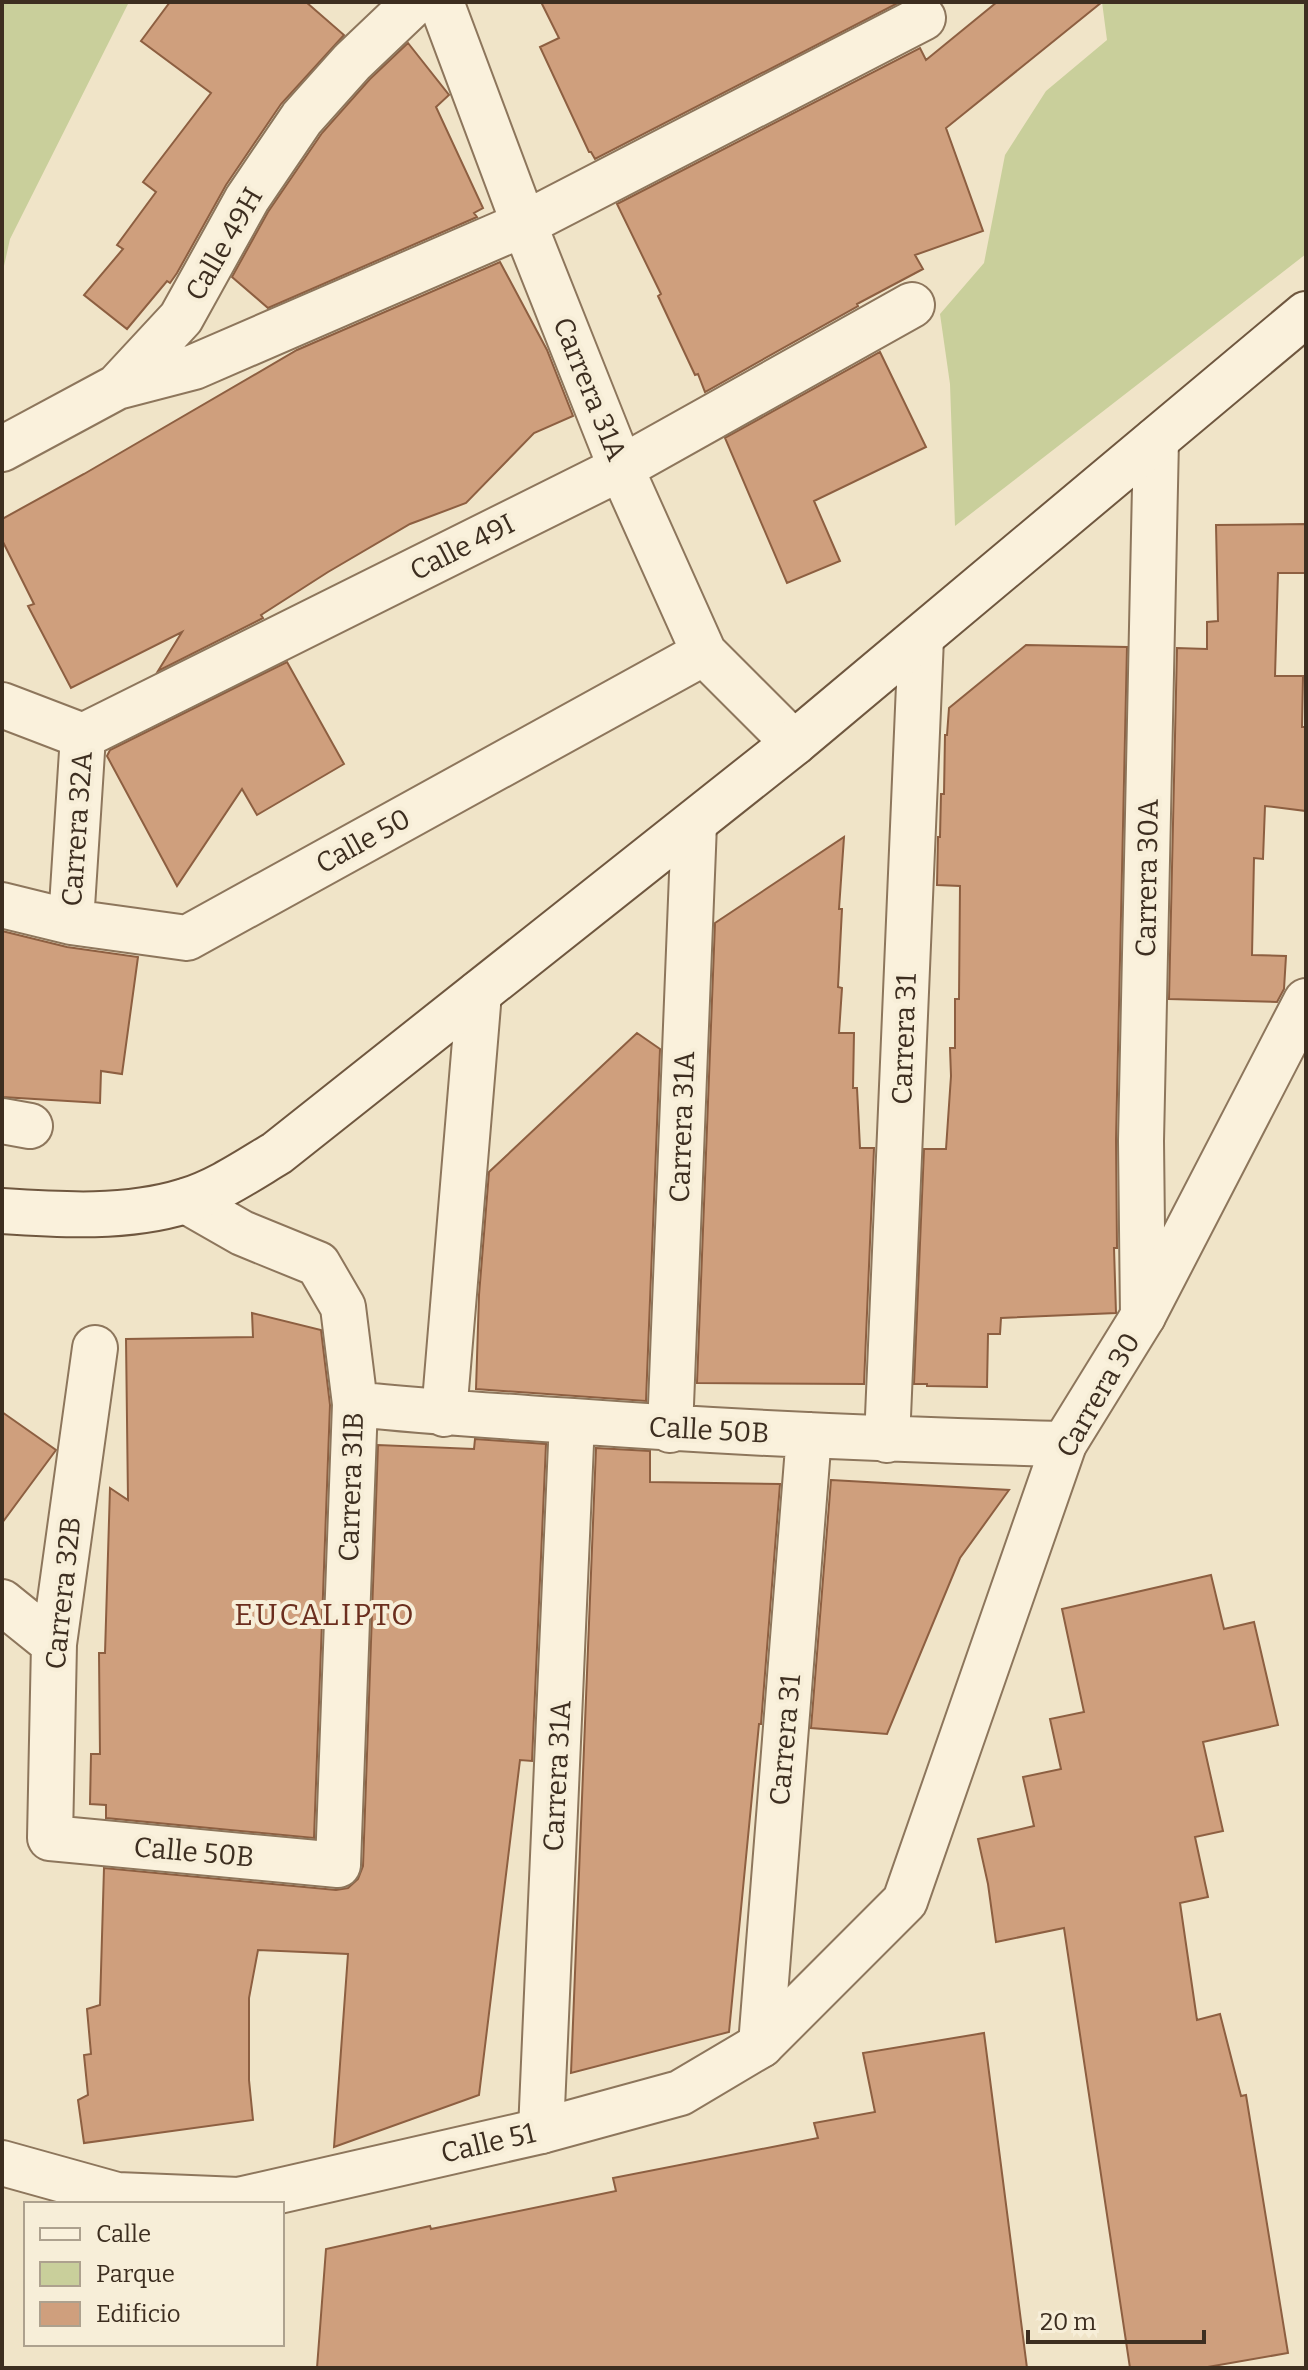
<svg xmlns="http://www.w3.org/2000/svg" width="1308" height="2370" viewBox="0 0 1308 2370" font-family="Bitter,serif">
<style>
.green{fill:#c9cf9b}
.building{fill:#cf9f7d;stroke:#8d5f41;stroke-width:2}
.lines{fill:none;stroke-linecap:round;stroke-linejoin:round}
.minor-casing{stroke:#8d765c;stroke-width:48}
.tertiary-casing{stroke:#8d765c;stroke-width:48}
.secondary-casing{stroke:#6f573f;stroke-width:48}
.minor{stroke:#faf1dc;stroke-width:44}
.tertiary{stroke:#faf1dc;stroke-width:44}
.secondary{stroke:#faf1dc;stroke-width:44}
.labels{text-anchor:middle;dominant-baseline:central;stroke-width:8;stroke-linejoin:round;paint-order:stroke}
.street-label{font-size:28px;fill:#3d2e20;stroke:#f7eed8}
.neighbourhood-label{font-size:30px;letter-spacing:2px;fill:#6b2e1e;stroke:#f7eed8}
</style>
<rect width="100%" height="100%" fill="#f0e4c8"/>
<!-- green -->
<path class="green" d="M 2,2 L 129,2 L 10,239 L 2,275 Z
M 1102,2 L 1306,2 L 1306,254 L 955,526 L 950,384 L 940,314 L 984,263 L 1005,155 L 1046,91 L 1107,40 Z"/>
<!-- building -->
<path class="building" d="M 170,2 L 306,2 L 344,35 L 281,104 L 226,185 L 177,273 L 170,283 L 167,281 L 127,329 L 84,295 L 123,249 L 117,245 L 156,192 L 143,182 L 211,93 L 141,41 Z
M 541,2 L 897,2 L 898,3 L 595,159 L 591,152 L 589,152 L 540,47 L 559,38 Z
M 997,2 L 1102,2 L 946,128 L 983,231 L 915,255 L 923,269 L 857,304 L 858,306 L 705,392 L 698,374 L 695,375 L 658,296 L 661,294 L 617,204 L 920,48 L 926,60 Z
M 408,43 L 449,95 L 436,107 L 483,208 L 474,213 L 477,217 L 268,308 L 232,277 L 268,212 L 322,133 L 370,79 Z
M 500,262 L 547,350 L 573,416 L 534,433 L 466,503 L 410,524 L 328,572 L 261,615 L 263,618 L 158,671 L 182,632 L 71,688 L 28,606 L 34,604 L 2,540 L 2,519 L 84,474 L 297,350 Z
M 880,352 L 926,447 L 814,501 L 840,561 L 787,583 L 725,438 Z
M 1306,524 L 1306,573 L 1278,573 L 1275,676 L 1303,676 L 1302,727 L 1306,727 L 1306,811 L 1265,806 L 1263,859 L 1254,858 L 1252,955 L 1286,956 L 1284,989 L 1277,1002 L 1169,999 L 1177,648 L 1207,649 L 1207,622 L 1218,621 L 1216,525 Z
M 1026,645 L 1127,647 L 1116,1140 L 1117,1248 L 1114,1248 L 1116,1313 L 1001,1318 L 1000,1334 L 988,1334 L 987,1387 L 927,1386 L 927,1384 L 914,1384 L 924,1149 L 946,1149 L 951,1076 L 950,1048 L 955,1048 L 955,999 L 959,999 L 960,886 L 937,885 L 938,837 L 940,837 L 941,794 L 944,794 L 945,735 L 947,735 L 949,708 Z
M 287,662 L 344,764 L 257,815 L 242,789 L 177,886 L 107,756 L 110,750 Z
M 844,837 L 839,909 L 842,909 L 838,987 L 842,988 L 839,1033 L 854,1033 L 853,1088 L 857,1088 L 860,1148 L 874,1148 L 864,1384 L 697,1383 L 715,923 Z
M 2,931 L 67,947 L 138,957 L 122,1074 L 101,1071 L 100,1103 L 2,1097 Z
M 637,1033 L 660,1049 L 646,1401 L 476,1389 L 479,1295 L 489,1172 Z
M 252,1313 L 321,1330 L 330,1405 L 314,1838 L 106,1818 L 106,1805 L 90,1804 L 91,1754 L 100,1754 L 99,1653 L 105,1653 L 110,1488 L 128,1500 L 126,1339 L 253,1337 Z
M 2,1412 L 56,1450 L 2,1523 Z
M 475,1439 L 546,1444 L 532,1761 L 520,1760 L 479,2095 L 334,2147 L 348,1954 L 258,1950 L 249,1998 L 249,2080 L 253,2120 L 84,2143 L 78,2100 L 88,2095 L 84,2055 L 91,2054 L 87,2009 L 100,2005 L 104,1868 L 336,1890 L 348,1888 L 358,1879 L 363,1866 L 378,1445 L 474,1449 Z
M 596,1448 L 650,1451 L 650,1482 L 780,1484 L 761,1724 L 759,1724 L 729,2032 L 571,2073 Z
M 831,1480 L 1009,1490 L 960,1558 L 887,1734 L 811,1728 Z
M 1211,1575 L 1224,1629 L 1254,1622 L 1278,1725 L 1203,1742 L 1223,1831 L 1195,1837 L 1208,1897 L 1180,1903 L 1197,2020 L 1220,2014 L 1241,2096 L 1246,2095 L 1288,2353 L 1202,2368 L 1130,2368 L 1064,1928 L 996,1942 L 988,1884 L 978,1839 L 1034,1826 L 1023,1777 L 1061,1769 L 1050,1719 L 1084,1712 L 1062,1609 Z
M 984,2033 L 1027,2368 L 317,2368 L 326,2249 L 430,2226 L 431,2229 L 616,2191 L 613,2178 L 818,2138 L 814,2123 L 875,2112 L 863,2053 Z"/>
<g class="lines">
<defs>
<path id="minor" d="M 441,2 L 524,224 L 621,468 L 704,653 L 794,743
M 117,387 L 194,367 L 524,224 L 923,18
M 2,449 L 117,387 L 181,318 L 247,199 L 302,118 L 352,62 L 415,2
M 2,705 L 83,736 L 621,468 L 912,305
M 2,905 L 71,922 L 187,938 L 704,653
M 71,922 L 83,736
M 2,1121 L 30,1126
M 1143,1316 L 1141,1141 L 1156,440
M 95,1348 L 54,1644 L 50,1838 L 338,1865 L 355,1404 L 343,1307 L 318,1264 L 242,1233 L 186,1201
M 355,1404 C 427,1412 500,1416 573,1421 C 736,1433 900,1440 1064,1444
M 444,1414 L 479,993
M 670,1430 L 694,824
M 887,1440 L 921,638
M 2,1602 L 54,1644
M 761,2045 L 809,1435
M 541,2131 L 572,1421"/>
<path id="tertiary" d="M 2,2163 L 117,2195 L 239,2200 L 541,2131 L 680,2093 L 761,2045 L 905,1901 L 1064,1444 L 1143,1316 L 1306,1001"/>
<path id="secondary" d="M 2,1211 C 62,1215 127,1219 185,1201 C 218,1191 247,1171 277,1153 L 794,743 L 1306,314"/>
</defs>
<!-- minor casing -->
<use href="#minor" class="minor-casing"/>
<!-- tertiary casing -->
<use href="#tertiary" class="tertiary-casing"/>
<!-- secondary casing -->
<use href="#secondary" class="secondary-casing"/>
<!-- minor -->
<use href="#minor" class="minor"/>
<!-- tertiary -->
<use href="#tertiary" class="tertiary"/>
<!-- secondary -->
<use href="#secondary" class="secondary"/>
</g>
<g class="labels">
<!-- street labels -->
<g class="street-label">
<text transform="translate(224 244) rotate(-60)">Calle 49H</text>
<text transform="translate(590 389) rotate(68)">Carrera 31A</text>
<text transform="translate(462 547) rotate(-27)">Calle 49I</text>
<text transform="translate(77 829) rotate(-86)">Carrera 32A</text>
<text transform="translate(363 841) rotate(-29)">Calle 50</text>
<text transform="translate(1147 878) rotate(-89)">Carrera 30A</text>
<text transform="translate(904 1039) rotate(-88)">Carrera 31</text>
<text transform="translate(682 1127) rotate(-88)">Carrera 31A</text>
<text transform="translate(1098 1395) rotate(-60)">Carrera 30</text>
<text transform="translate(709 1430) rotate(3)">Calle 50B</text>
<text transform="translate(351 1487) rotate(-88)">Carrera 31B</text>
<text transform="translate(63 1593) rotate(-84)">Carrera 32B</text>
<text transform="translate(785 1740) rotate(-85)">Carrera 31</text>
<text transform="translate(557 1776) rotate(-87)">Carrera 31A</text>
<text transform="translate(194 1852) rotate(5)">Calle 50B</text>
<text transform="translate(488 2143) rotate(-13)">Calle 51</text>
</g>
<!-- neighbourhood labels -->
<g class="neighbourhood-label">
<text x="325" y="1615">EUCALIPTO</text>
</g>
</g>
<!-- border -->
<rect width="1308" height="2370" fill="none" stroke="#3d2e20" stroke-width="8"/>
<!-- legend -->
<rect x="24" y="2202" width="260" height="144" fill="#f7eed8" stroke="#ada18e" stroke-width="2"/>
<rect x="40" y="2228" width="40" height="12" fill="#faf1dc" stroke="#ada18e" stroke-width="2"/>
<text x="96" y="2242" font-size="24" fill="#3d2e20">Calle</text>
<rect x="40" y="2262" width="40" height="24" fill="#c9cf9b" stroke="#ada18e" stroke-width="2"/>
<text x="96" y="2282" font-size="24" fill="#3d2e20">Parque</text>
<rect x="40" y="2302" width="40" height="24" fill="#cf9f7d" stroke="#ada18e" stroke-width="2"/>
<text x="96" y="2322" font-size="24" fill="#3d2e20">Edificio</text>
<!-- scale -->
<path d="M1028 2330v12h176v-12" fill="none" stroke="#3d2e20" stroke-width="4"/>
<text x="1040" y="2330" font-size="24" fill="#3d2e20" stroke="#f7eed8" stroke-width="6" paint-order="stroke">20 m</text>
</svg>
